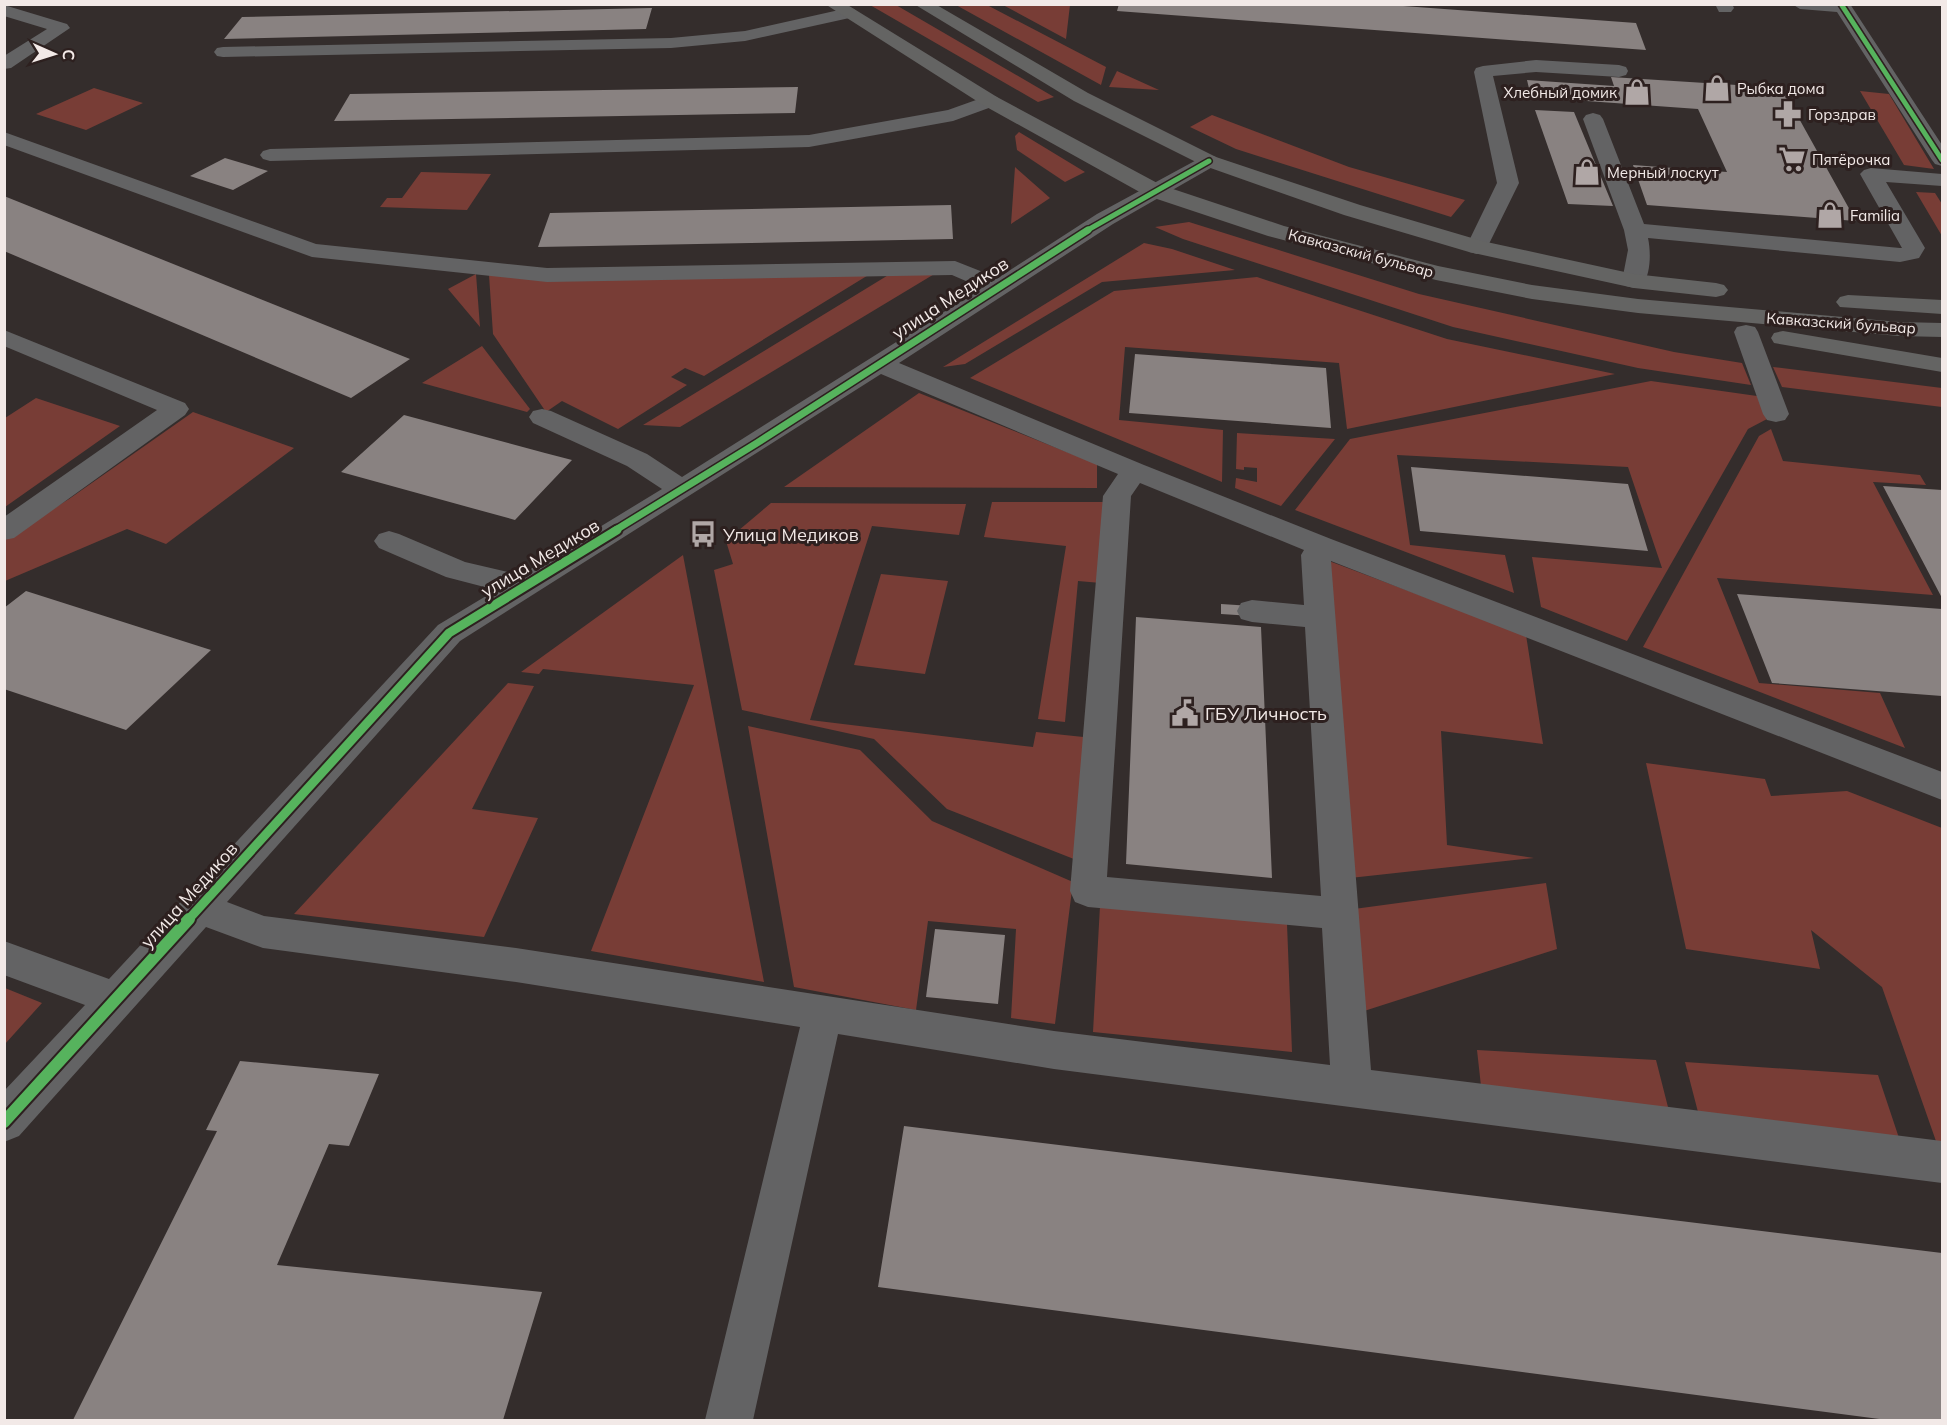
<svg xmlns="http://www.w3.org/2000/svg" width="1947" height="1425" viewBox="0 0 1947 1425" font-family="Mulish,sans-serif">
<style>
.green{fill:#783d36}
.building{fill:#898281}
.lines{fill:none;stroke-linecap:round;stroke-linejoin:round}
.minor{fill:#636364;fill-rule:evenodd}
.major{fill:#646463;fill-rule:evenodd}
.cycleway-far3-casing{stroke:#2d201f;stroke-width:8}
.cycleway-far2-casing{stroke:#2d201f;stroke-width:10}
.cycleway-far1-casing{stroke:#2d201f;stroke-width:13}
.cycleway-casing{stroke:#2d201f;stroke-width:16}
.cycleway-far3{stroke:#56b35d;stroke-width:5}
.cycleway-far2{stroke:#56b35d;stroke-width:7}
.cycleway-far1{stroke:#56b35d;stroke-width:9}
.cycleway{stroke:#56b35d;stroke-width:12}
.labels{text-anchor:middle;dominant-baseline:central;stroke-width:6;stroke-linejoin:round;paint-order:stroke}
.far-poi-label{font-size:15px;fill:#f2e9e7;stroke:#2d201f;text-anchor:start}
.far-street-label{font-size:15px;fill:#f2e9e7;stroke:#2d201f}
.street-label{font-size:18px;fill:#f2e9e7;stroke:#2d201f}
.poi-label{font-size:18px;fill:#f2e9e7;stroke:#2d201f;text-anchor:start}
</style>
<rect width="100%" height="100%" fill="#342d2c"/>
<!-- green -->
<path class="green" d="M 870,5 L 896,5 L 1054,97 L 1038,102 Z
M 956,5 L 987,5 L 1106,67 L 1101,85 Z
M 1003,5 L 1070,5 L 1066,39 Z
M 1117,71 L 1159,90 L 1109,87 Z
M 94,88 L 143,103 L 86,130 L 36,114 Z
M 1860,91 L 1889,94 L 1934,169 L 1904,165 Z
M 1212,115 L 1349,167 L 1465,200 L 1451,217 L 1236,149 L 1190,127 Z
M 1019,132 L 1085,172 L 1065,182 L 1017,150 L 1015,136 Z
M 1015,167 L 1050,198 L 1011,224 Z
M 421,172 L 491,174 L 467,210 L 380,207 L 387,198 L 402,198 Z
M 1916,192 L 1935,193 L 1942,204 L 1942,236 Z
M 1189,222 L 1419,294 L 1674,352 L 1742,363 L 1751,385 L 1638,368 L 1453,327 L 1183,239 L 1155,227 Z
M 1144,243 L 1172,249 L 1235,270 L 1102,282 L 965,364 L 943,367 Z
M 936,273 L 680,427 L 643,425 L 890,274 Z
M 476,274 L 480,327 L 448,289 Z
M 870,274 L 704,376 L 685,368 L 671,377 L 687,385 L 618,429 L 562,401 L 546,412 L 493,334 L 489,275 Z
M 1257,277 L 1447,339 L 1615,374 L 1347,429 L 1339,363 L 1125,347 L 1119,420 L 1223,430 L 1222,482 L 970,378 L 1114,291 Z
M 482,346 L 530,409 L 527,412 L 422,383 Z
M 1773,367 L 1942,388 L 1942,407 L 1782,387 Z
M 1651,381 L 1757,396 L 1767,419 L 1748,429 L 1627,641 L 1541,607 L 1532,557 L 1662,568 L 1628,467 L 1397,455 L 1410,545 L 1505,555 L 1514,593 L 1295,510 L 1350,439 Z
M 919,393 L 1097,464 L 1097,488 L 784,487 Z
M 36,398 L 120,426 L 5,507 L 5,418 Z
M 193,412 L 294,448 L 166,544 L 127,529 L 5,581 L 4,539 L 69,499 Z
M 1771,429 L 1783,461 L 1920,475 L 1926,485 L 1873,482 L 1933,595 L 1717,578 L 1759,683 L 1880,693 L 1905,748 L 1643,647 L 1759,436 Z
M 1237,433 L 1335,439 L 1281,506 L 1235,488 L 1236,478 L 1257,482 L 1257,468 L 1244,467 L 1244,470 L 1236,469 Z
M 992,502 L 1104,502 L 1101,583 L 1078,581 L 1065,722 L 1038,719 L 1066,546 L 984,537 Z
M 771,503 L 966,504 L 959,535 L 872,526 L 810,720 L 1033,747 L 1036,732 L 1093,738 L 1084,863 L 947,809 L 874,739 L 742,710 L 714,570 L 733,564 L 726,541 Z
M 683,555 L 764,982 L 591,951 L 694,685 L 543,669 L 539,674 L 521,672 Z
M 1329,561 L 1526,635 L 1543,744 L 1441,731 L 1447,845 L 1534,858 L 1350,878 Z
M 881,574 L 948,581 L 925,674 L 854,665 Z
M 508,683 L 534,686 L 472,809 L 538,818 L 484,937 L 294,914 Z
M 748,726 L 860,750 L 932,821 L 1073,882 L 1055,1024 L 1011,1018 L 1016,929 L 928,921 L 916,1010 L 794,987 Z
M 1646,763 L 1765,779 L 1771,796 L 1847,791 L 1942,828 L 1942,1144 L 1937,1144 L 1882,987 L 1811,930 L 1820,969 L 1686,949 Z
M 1546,883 L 1557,949 L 1361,1012 L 1354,909 Z
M 1100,906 L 1287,924 L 1292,1052 L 1093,1032 Z
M 5,988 L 42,1003 L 5,1044 Z
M 1477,1050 L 1656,1060 L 1669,1111 L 1481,1086 Z
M 1685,1062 L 1878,1075 L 1900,1141 L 1698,1112 Z"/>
<!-- building -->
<path class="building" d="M 1119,4 L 1376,4 L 1636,23 L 1646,50 L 1117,11 Z
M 652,8 L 646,29 L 224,39 L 242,17 Z
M 1611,77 L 1782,88 L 1856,221 L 1647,205 L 1633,165 L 1727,172 L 1698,109 L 1531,97 L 1527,80 L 1614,86 Z
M 798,87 L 795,113 L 334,121 L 350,94 Z
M 1535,110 L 1574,112 L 1613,206 L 1568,204 Z
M 225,158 L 268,171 L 233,190 L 190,176 Z
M 4,196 L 355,337 L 410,359 L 351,398 L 4,251 Z
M 951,205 L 953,239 L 538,247 L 550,213 Z
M 1135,354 L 1326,368 L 1331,428 L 1129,413 Z
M 404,415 L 545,453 L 572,460 L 515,520 L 341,472 Z
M 1411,467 L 1628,484 L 1648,551 L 1420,531 Z
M 1883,486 L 1942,490 L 1942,598 Z
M 26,591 L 211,650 L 126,730 L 4,689 L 4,608 Z
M 1737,594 L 1942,609 L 1942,696 L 1772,683 Z
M 1221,604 L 1252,606 L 1252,616 L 1221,614 Z
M 1136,617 L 1261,627 L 1272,878 L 1126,864 Z
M 935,929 L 1005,935 L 998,1004 L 926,997 Z
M 240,1061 L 379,1074 L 349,1146 L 329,1144 L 277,1265 L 542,1292 L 503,1420 L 73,1420 L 217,1131 L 206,1130 Z
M 904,1126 L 1942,1253 L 1942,1420 L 1887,1420 L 878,1287 Z"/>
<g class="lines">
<!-- minor -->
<path class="minor" d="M 1715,4 L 1732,4 L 1734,8 L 1731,12 L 1719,12 Z
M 1792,4 L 1850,4 L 1942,145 L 1942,166 L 1935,164 L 1932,160 L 1837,12 L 1800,9 Z
M 4,5 L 67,24 L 70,28 L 11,68 L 4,69 L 4,56 L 47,29 L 4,16 Z
M 848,8 L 854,9 L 857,13 L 854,17 L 745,41 L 671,48 L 223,57 L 217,56 L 214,52 L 217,48 L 223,47 L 671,38 L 745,31 Z
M 1536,60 L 1619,65 L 1626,67 L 1628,71 L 1626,75 L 1619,77 L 1536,72 L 1493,76 L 1519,183 L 1485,252 L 1477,254 L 1469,252 L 1466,247 L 1497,183 L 1474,72 L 1476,68 L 1483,66 Z
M 990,95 L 997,97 L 1000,101 L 997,105 L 953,121 L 809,147 L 270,161 L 263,159 L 260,155 L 263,151 L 270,149 L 809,135 L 948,110 Z
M 1593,113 L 1600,115 L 1603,119 L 1644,224 L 1900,248 L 1902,248 L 1860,174 L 1864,170 L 1871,168 L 1942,174 L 1942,186 L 1886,182 L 1925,248 L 1919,258 L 1900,262 L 1648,238 C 1651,252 1651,274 1642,286 L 1634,288 L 1626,286 L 1622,281 L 1628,250 L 1624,230 L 1583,119 L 1586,115 Z
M 4,132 L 316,244 L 547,268 L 955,261 L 998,278 L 1097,214 L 1202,157 L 1209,155 L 1216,157 L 1219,161 L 1216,165 L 1113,224 L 899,363 L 1144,465 L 1331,539 L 1942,772 L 1942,800 L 1331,561 L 1371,1070 L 1942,1141 L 1942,1183 L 1054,1069 L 838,1034 L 753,1420 L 705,1420 L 800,1027 L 516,982 L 263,948 L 206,927 L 19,1136 L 4,1142 L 4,1091 L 85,1005 L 4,975 L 4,941 L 109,979 L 438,625 L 496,590 L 446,577 L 379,548 L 374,541 L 379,534 L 389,531 L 399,534 L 465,562 L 521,575 L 662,489 L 627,466 L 533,423 L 529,417 L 533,411 L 542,409 L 551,411 L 647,454 L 682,477 L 982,288 L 952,275 L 547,282 L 312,257 L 4,145 ZM 881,374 L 1118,474 L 1103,496 L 1070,891 L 1075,902 L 1088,907 L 1322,928 L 1330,1065 L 1054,1031 L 516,948 L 264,916 L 227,902 L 460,641 ZM 1140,483 L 1304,550 L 1301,555 L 1304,605 L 1252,600 L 1241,603 L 1237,611 L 1241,619 L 1252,622 L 1305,627 L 1321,896 L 1107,877 L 1131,496 Z
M 1746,325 L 1755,327 L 1758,332 L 1789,414 L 1785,420 L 1776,422 L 1767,420 L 1763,414 L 1734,332 L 1737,327 Z
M 4,330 L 185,403 L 189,409 L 185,415 L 14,538 L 4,540 L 4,517 L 157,410 L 4,346 Z"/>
<!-- major -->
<path class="major" d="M 825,4 L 846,4 L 997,97 L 1161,185 L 1284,226 L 1438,266 L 1532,285 L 1638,299 L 1899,322 L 1942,323 L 1942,337 L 1899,336 L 1638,313 L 1532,299 L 1436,280 L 1268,236 L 1145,195 L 983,105 Z
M 914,4 L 935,4 L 1088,93 L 1216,157 L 1360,205 L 1482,241 L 1634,274 L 1716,283 L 1724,285 L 1728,290 L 1724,295 L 1716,297 L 1634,288 L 1469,252 L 1344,215 L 1202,165 L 1074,101 Z
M 1848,295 L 1942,300 L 1942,314 L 1840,307 L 1836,302 L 1840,297 Z
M 1783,331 L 1942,358 L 1942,372 L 1774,343 L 1771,338 L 1774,333 Z"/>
<defs>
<path id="cycleway-far3" d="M 1841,4 L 1942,160
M 1086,231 L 1209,161"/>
<path id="cycleway-far2" d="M 614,531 L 757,443 L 1088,230"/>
<path id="cycleway-far1" d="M 188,920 L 449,633 L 617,530"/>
<path id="cycleway" d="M 4,1122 L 189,919"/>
</defs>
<!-- cycleway-far3 casing -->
<use href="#cycleway-far3" class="cycleway-far3-casing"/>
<!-- cycleway-far2 casing -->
<use href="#cycleway-far2" class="cycleway-far2-casing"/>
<!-- cycleway-far1 casing -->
<use href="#cycleway-far1" class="cycleway-far1-casing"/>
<!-- cycleway casing -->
<use href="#cycleway" class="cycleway-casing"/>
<!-- cycleway-far3 -->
<use href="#cycleway-far3" class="cycleway-far3"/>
<!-- cycleway-far2 -->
<use href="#cycleway-far2" class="cycleway-far2"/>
<!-- cycleway-far1 -->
<use href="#cycleway-far1" class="cycleway-far1"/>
<!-- cycleway -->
<use href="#cycleway" class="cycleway"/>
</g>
<!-- icons -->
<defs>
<symbol id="shop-bare" viewBox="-9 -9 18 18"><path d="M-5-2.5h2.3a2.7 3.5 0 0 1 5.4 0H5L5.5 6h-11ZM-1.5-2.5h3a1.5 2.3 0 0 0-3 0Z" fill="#b0a7a6" stroke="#2d201f" stroke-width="2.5" paint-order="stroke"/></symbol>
<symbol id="pharmacy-bare" viewBox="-9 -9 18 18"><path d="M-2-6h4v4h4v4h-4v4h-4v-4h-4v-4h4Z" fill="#b0a7a6" stroke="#2d201f" stroke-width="2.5" paint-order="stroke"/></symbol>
<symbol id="supermarket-bare" viewBox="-9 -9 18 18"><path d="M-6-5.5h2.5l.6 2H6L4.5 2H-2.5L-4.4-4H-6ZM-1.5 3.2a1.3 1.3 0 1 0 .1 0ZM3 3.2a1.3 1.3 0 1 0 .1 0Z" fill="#b0a7a6" stroke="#2d201f" stroke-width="2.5" paint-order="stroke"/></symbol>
<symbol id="bus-bare" viewBox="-9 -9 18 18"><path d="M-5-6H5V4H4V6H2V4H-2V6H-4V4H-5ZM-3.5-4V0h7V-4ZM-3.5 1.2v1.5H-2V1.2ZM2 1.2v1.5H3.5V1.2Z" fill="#b0a7a6" stroke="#2d201f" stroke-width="2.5" paint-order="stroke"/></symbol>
<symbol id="civic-bare" viewBox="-9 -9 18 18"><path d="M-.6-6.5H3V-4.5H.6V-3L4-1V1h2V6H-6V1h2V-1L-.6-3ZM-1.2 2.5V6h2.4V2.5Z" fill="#b0a7a6" stroke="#2d201f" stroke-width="2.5" paint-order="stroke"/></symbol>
</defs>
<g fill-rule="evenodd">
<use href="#shop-bare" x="1698" y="69" width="38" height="38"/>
<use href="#shop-bare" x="1618" y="73" width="38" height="38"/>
<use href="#pharmacy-bare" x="1769" y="95" width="38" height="38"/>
<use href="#supermarket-bare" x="1773" y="140" width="38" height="38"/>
<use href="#shop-bare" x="1568" y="153" width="38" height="38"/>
<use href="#shop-bare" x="1811" y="196" width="38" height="38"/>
<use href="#bus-bare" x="684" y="515" width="38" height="38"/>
<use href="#civic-bare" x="1166" y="694" width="38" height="38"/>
</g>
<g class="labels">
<!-- far-poi labels -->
<g class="far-poi-label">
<text x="1737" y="88">Рыбка дома</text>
<text x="1617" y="92" text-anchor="end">Хлебный домик</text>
<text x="1808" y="114">Горздрав</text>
<text x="1812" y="159">Пятёрочка</text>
<text x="1607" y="172">Мерный лоскут</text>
<text x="1850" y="215">Familia</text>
</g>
<!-- far-street labels -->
<g class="far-street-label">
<text transform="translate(1361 253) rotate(15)">Кавказский бульвар</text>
<text transform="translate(1841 323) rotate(4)">Кавказский бульвар</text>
</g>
<!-- street labels -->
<g class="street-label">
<text transform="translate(950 298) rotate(-33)">улица Медиков</text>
<text transform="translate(540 558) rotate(-31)">улица Медиков</text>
<text transform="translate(189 895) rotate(-48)">улица Медиков</text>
</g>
<!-- poi labels -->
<g class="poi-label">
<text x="723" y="534">Улица Медиков</text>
<text x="1205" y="713">ГБУ Личность</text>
</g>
</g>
<!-- border -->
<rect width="1947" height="1425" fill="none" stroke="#f2e9e7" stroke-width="12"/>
<!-- north arrow -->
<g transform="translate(54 54) rotate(93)" stroke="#2d201f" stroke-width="4.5" paint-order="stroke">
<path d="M0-4.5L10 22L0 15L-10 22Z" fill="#f2e9e7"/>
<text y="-9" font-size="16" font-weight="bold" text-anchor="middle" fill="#f2e9e7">С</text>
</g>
</svg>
